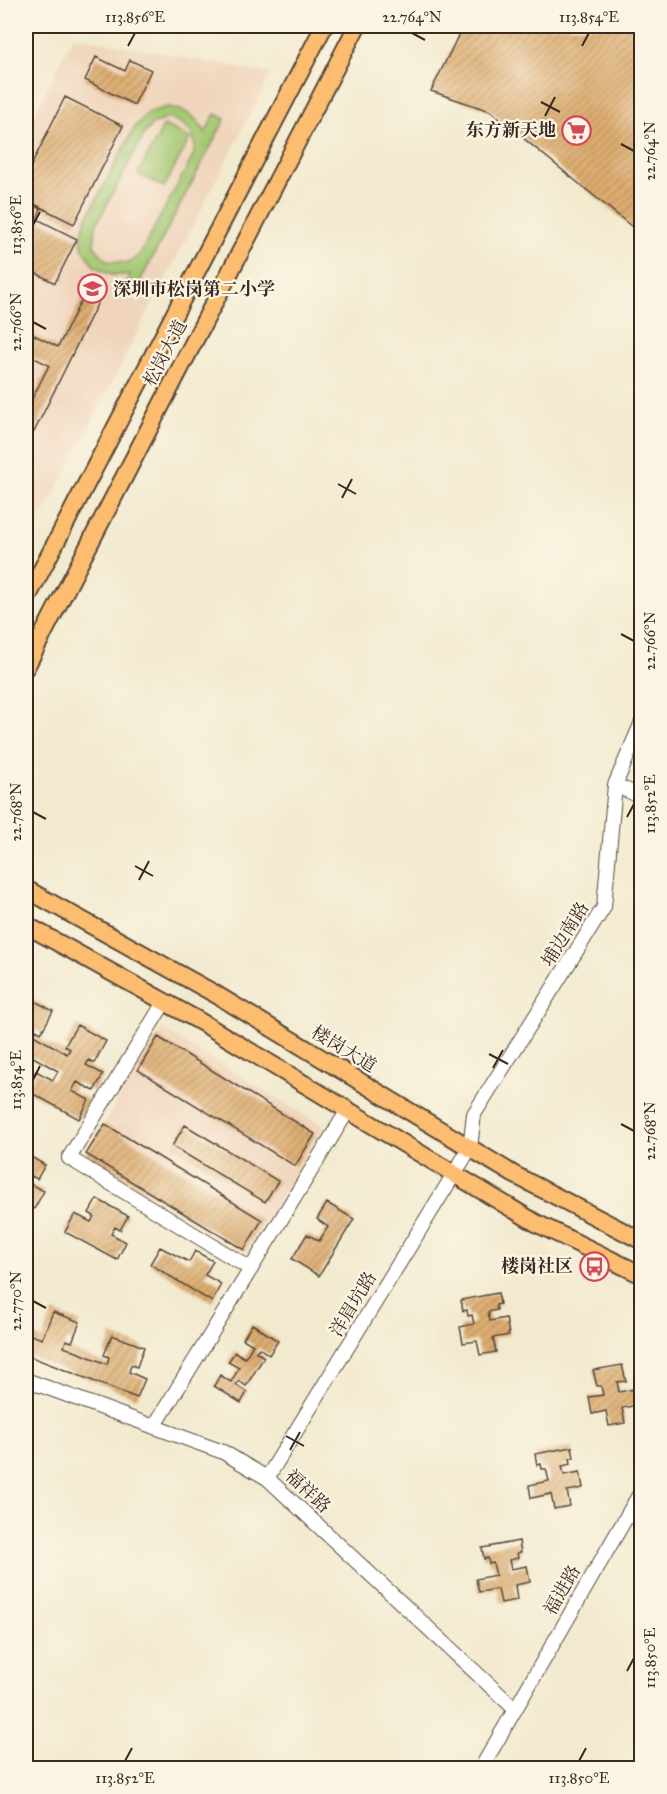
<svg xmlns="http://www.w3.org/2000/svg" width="667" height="1794" viewBox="0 0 667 1794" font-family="'IM FELL Great Primer','Noto Serif SC',serif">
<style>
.built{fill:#f0d5bc}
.grass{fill:#a3c771;stroke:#6f7848;stroke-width:1.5;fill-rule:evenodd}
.building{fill:url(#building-hatch)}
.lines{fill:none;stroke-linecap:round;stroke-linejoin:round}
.minor-casing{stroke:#564739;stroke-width:16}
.major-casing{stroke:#564739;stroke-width:20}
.minor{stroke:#fff;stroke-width:14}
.major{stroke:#fcbd6f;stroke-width:16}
.ticks{fill:none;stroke:#3b2a1e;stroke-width:2}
.labels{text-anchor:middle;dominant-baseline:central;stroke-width:4.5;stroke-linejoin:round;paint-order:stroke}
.poi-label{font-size:18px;font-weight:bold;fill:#3b2a1e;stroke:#fcf5e5;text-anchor:end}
.street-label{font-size:18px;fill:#3b2a1e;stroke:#fcf5e5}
.neatline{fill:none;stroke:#3b2a1e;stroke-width:2}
.ticks-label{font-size:15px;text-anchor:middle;fill:#3b2a1e}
</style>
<defs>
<pattern id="building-hatch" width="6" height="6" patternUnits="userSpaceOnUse" patternTransform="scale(1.5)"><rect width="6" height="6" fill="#dead71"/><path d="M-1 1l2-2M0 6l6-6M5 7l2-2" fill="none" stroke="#b58d5c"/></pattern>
</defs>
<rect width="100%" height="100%" fill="#fcf5e5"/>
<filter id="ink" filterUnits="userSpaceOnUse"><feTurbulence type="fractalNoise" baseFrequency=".0167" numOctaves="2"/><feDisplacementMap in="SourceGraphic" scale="12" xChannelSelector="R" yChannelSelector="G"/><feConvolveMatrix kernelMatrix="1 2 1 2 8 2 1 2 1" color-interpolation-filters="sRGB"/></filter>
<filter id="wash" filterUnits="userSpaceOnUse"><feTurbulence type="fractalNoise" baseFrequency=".008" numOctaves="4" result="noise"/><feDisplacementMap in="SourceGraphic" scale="24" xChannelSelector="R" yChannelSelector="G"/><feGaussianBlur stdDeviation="1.35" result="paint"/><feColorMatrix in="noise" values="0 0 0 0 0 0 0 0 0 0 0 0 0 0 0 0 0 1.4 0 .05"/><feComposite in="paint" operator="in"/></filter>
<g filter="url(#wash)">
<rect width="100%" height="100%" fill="#f2eacf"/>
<!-- built -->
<path class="built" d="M 73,36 L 271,74 L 26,549 L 26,132 Z
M 162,1029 L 324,1127 L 247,1253 L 85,1154 Z"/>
<!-- grass -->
<path class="grass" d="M 167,107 C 185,109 197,116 205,133 L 215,114 L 225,119 L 135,291 L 125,285 L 130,275 L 111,275 L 94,266 L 83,249 L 81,239 L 85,221 L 135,127 L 148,113 ZM 167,119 C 188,121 200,138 192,158 L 139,256 L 128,263 L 107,261 L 94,246 L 96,225 L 145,133 L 154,123 Z
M 164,125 L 190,138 L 164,187 L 138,174 Z"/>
<g id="blocks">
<!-- building -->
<path class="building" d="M 463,26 L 642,26 L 642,235 L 490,111 L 431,91 Z
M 96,57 L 125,71 L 130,60 L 151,70 L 134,105 L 85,80 Z
M 65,97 L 123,126 L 74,224 L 26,200 L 26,176 Z
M 26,201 L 41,209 L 37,219 L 77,239 L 55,283 L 26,268 Z
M 86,291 L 100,298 L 34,432 L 26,428 L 26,401 L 30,403 L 49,365 L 26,354 L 26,331 L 58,347 Z
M 26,996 L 53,1011 L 41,1033 L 36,1030 L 33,1035 L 67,1054 L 70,1049 L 65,1046 L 77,1025 L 106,1041 L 94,1063 L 89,1060 L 86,1065 L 103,1074 L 94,1091 L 77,1082 L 72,1091 L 89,1100 L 79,1119 L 26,1090 L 36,1071 L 53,1080 L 58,1071 L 26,1053 Z
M 158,1037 L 315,1134 L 295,1166 L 138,1070 Z
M 105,1124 L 262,1220 L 244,1250 L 86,1154 Z
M 185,1125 L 278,1181 L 265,1202 L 172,1146 Z
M 26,1154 L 45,1165 L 37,1179 L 32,1176 L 28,1183 L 44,1191 L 34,1209 L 26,1205 Z
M 97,1199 L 128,1216 L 120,1230 L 115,1227 L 111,1234 L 126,1242 L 117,1260 L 65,1232 L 75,1214 L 91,1222 L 94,1216 L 89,1213 Z
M 327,1203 L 354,1219 L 319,1276 L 292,1259 L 307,1234 L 319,1241 L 328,1227 L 317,1219 Z
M 160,1247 L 189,1262 L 195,1251 L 213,1261 L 205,1275 L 221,1284 L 212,1302 L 150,1264 Z
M 498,1293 L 500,1304 L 496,1305 L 497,1310 L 488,1312 L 490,1321 L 506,1318 L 509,1335 L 493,1338 L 496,1352 L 480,1355 L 477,1341 L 463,1343 L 460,1327 L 474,1324 L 472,1315 L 468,1316 L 467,1310 L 463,1311 L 461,1300 Z
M 53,1312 L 80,1322 L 72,1342 L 66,1340 L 64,1347 L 107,1364 L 109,1357 L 104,1355 L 112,1335 L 144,1347 L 137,1367 L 131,1365 L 129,1372 L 145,1379 L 137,1398 L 26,1355 L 26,1333 L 42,1339 Z
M 252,1324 L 278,1341 L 269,1355 L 259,1348 L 256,1352 L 264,1357 L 246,1386 L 239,1381 L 236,1385 L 247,1392 L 241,1403 L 214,1386 L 220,1375 L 231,1382 L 239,1368 L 228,1362 L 235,1352 L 245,1358 L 253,1345 L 243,1339 Z
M 622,1365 L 626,1381 L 617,1382 L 619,1392 L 635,1389 L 638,1405 L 622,1408 L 625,1423 L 609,1426 L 606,1411 L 592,1414 L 589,1397 L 603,1395 L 601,1386 L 597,1386 L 593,1370 Z
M 572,1447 L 574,1458 L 570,1458 L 571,1464 L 562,1466 L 564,1475 L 580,1472 L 583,1488 L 567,1491 L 570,1506 L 554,1509 L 551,1494 L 531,1498 L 529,1485 L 549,1481 L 546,1469 L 542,1469 L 541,1464 L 537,1465 L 535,1454 Z
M 519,1541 L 521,1552 L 517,1553 L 518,1558 L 509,1560 L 511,1569 L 527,1566 L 530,1582 L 515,1585 L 517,1600 L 501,1603 L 498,1589 L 479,1592 L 476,1579 L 496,1575 L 493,1563 L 489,1564 L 488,1558 L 484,1559 L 482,1548 Z"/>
</g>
</g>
<g filter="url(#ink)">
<use href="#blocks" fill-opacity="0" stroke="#564739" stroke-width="1.5"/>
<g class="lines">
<defs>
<path id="minor" d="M 615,785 L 642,797
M 165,1001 L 69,1158 L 251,1269
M 26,1380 L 223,1452 L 267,1478 L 515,1709
M 154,1427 L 348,1110
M 267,1478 L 470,1148 L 474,1114 L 604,907 L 615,785 L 642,722
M 33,1768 L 41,1768
M 486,1768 L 483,1765 L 642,1490"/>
<path id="major" d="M 26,600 L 324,26
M 26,667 L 357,26
M 26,889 L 217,995 L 513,1174 L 642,1241
M 26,925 L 201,1022 L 536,1223 L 642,1275"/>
</defs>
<!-- minor casing -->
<use href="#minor" class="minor-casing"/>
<!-- major casing -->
<use href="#major" class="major-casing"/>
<!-- minor -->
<use href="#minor" class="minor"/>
<!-- major -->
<use href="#major" class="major"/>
</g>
</g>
<!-- ticks -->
<path class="ticks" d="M 412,33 L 425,40M 128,46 L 135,33M 582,46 L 589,33M 541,102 L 560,112M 545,116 L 555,97M 621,144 L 634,151M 33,225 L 40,212M 33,322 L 46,329M 338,484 L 356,494M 342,498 L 352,479M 621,634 L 634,641M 33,812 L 46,819M 627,817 L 634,804M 135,866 L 153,876M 139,880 L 149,861M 489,1054 L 508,1064M 493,1068 L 503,1050M 33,1080 L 40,1066M 621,1124 L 634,1131M 33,1301 L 46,1308M 286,1436 L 304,1446M 290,1450 L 300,1432M 627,1671 L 634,1658M 125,1761 L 132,1748M 579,1761 L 586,1748"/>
<!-- icons -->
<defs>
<symbol id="supermarket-ring" viewBox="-11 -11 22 22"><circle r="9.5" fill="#fcf5e5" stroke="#d1495b" stroke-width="1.5"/><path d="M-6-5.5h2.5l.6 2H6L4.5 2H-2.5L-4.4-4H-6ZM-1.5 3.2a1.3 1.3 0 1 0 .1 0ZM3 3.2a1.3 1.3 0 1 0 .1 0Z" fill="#d1495b"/></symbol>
<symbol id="school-ring" viewBox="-11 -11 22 22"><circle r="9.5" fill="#fcf5e5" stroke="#d1495b" stroke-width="1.5"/><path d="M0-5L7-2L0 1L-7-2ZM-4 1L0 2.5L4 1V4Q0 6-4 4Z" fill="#d1495b"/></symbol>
<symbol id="bus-ring" viewBox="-11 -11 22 22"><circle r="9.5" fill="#fcf5e5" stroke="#d1495b" stroke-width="1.5"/><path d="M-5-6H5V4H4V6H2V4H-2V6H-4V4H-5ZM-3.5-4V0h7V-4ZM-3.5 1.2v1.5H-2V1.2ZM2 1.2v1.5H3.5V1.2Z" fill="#d1495b"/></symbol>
</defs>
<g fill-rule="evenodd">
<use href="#supermarket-ring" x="560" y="114" width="33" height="33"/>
<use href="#school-ring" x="76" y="272" width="33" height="33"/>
<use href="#bus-ring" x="578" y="1250" width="33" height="33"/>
</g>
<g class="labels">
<!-- poi labels -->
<g class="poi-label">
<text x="556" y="130">东方新天地</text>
<text x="113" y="289" text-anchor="start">深圳市松岗第二小学</text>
<text x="573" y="1266">楼岗社区</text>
</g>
<!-- street labels -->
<g class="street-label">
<text transform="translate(165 353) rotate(-62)">松岗大道</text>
<text transform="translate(565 934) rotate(-58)">埔边南路</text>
<text transform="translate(344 1049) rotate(31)">楼岗大道</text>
<text transform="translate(353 1304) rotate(-59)">洋眉坑路</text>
<text transform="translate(308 1491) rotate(43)">福祥路</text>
<text transform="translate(562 1590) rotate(-60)">福进路</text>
</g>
</g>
<!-- margin -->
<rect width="667" height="1794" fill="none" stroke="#fcf5e5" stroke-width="66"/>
<rect x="33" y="33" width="601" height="1728" class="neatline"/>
<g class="ticks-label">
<text x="135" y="22">113.856°E</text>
<text x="412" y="22">22.764°N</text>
<text x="589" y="22">113.854°E</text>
<text transform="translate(650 151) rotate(-90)" y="5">22.764°N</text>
<text transform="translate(16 225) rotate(-90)" y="5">113.856°E</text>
<text transform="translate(16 322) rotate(-90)" y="5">22.766°N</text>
<text transform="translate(650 641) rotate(-90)" y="5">22.766°N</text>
<text transform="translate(650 804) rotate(-90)" y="5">113.852°E</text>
<text transform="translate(16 812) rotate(-90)" y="5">22.768°N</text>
<text transform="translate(16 1080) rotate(-90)" y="5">113.854°E</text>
<text transform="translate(650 1131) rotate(-90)" y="5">22.768°N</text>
<text transform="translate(16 1301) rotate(-90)" y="5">22.770°N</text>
<text transform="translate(650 1658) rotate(-90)" y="5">113.850°E</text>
<text x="125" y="1783">113.852°E</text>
<text x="579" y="1783">113.850°E</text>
</g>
</svg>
